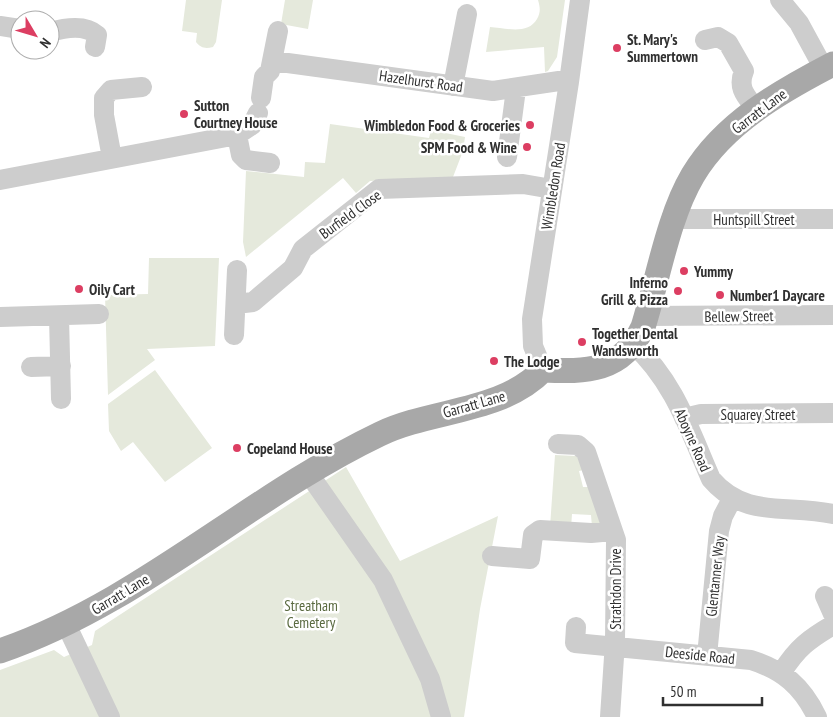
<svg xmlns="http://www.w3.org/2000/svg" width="833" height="717" viewBox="0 0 833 717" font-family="'PT Sans Narrow',sans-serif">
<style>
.green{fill:#e5e9dc}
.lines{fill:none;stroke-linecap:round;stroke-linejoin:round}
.minor{stroke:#cdcdcd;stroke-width:20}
.major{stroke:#a8a8a8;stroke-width:25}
.poi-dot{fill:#dc3e62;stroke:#fff;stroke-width:2}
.labels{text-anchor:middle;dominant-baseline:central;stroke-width:5;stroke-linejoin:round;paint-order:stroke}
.poi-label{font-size:15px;font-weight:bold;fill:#303030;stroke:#fff;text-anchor:start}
.street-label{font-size:15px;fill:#303030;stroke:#fff}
.park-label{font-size:15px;fill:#5a6a40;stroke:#fff}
</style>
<rect width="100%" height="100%" fill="#fff"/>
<!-- green -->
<path class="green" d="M 186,0 L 222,0 L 216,42 L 213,47 C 205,49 201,48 196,42 L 197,33 L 182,31 Z
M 285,0 L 313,0 L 308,29 L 281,24 Z
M 538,0 L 565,0 L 557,57 L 548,71 L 545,72 L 544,47 L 486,52 L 490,27 C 506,28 528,35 537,19 C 541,12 540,7 538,0 Z
M 330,124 L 429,138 L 431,130 L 465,137 L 463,151 L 453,177 L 370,181 L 356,193 L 343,178 L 246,257 L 243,242 L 246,171 L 304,177 L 305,162 L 325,163 Z
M 149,258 L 219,258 L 215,346 L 147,349 L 155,360 L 108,395 L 105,295 L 148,294 Z
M 155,370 L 212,448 L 165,482 L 133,442 L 121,451 L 109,431 L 108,404 Z
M 555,455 L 576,456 L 588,469 L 579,471 L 583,487 L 589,487 L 604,525 L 592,527 L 591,515 L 572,514 L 571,528 L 550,527 Z
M 346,467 L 400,561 L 498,516 L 480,609 L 464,717 L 0,717 L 0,670 L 54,650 L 64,657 L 92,645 L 95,631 Z"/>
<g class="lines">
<!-- minor -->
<path class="minor" d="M 780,0 L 799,23 L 824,69
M 0,26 L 20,29
M 50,32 C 64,28 85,24 97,35 L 95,47
M 705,40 L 718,37 L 728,43 L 744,71 C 737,88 746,96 756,109
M 273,61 L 493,91 L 559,81 L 569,82
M 453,86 L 467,14
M 261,98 L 264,77 L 270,71 L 278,31
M 237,135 L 241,155 L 246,160 L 270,163
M 507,157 L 516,89
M 112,158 L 104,115 L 104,98 L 111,90 L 142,87
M 0,180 L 237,135 L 252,125 L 258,113
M 676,216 L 685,219 L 833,219
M 236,304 L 253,302 L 293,268 L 303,249 L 379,189 L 523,184 L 552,189
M 59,316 L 61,399
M 646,316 L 833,315
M 0,317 L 99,314
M 234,335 L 237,270
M 633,344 C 674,381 689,429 711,479 C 745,519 787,504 833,514
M 31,367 L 61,366
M 543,370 L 533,346 L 532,319 L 569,82 L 580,0
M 684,418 L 701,414 L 833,413
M 558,444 L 578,445 L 586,452 L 616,540 L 615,642 L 610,717
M 309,474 L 383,580 L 430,679 L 441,717
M 492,556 L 530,559 L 533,535 L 540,530 L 591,533 L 613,531
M 825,596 L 833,614
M 66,624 L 110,717
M 576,627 L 575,643 L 751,660 C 783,670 802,686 817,717
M 707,656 L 719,531 L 723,516 L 732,499
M 782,672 C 797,648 809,639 833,625"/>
<!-- major -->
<path class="major" d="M 0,651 C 140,603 248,497 380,434 C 432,409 501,413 543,370 C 586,372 622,372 643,327 C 658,279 668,217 693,175 C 724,123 781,91 833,64"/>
</g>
<!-- markers -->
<g class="poi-dot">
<circle cx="617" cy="48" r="5"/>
<circle cx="184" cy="114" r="5"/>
<circle cx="530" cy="125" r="5"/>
<circle cx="527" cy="147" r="5"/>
<circle cx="684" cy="271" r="5"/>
<circle cx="79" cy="289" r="5"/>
<circle cx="678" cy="291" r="5"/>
<circle cx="720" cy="295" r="5"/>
<circle cx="582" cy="342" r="5"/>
<circle cx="494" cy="361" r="5"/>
<circle cx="237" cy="448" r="5"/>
</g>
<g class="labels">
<!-- poi labels -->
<g class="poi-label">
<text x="627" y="39">St. Mary's<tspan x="627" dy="17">Summertown</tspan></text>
<text x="194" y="105">Sutton<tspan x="194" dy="17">Courtney House</tspan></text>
<text x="520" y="125" text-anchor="end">Wimbledon Food &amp; Groceries</text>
<text x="517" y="147" text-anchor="end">SPM Food &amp; Wine</text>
<text x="694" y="271">Yummy</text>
<text x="668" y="282" text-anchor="end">Inferno<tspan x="668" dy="17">Grill &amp; Pizza</tspan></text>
<text x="89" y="289">Oily Cart</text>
<text x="730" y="295">Number1 Daycare</text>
<text x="592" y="333">Together Dental<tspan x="592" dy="17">Wandsworth</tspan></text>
<text x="504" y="361">The Lodge</text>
<text x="247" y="448">Copeland House</text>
</g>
<!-- street labels -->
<g class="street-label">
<text transform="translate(421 81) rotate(8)">Hazelhurst Road</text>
<text transform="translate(759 111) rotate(-37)">Garratt Lane</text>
<text transform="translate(553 186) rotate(-81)">Wimbledon Road</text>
<text transform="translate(350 214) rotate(-36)">Burfield Close</text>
<text x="754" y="219">Huntspill Street</text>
<text transform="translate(739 316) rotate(-1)">Bellew Street</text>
<text transform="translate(474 404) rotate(-16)">Garratt Lane</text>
<text x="758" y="414">Squarey Street</text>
<text transform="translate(693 440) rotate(66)">Aboyne Road</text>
<text transform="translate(715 576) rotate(-84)">Glentanner Way</text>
<text transform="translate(615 589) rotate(-90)">Strathdon Drive</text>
<text transform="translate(120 594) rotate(-31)">Garratt Lane</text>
<text transform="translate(700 655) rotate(6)">Deeside Road</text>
</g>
<!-- park labels -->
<g class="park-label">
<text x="311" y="605">Streatham<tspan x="311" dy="17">Cemetery</tspan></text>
</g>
</g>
<!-- north arrow -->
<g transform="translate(35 35) rotate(128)"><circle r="24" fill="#ffffff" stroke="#acacac"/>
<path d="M0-4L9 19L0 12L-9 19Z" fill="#dc3e62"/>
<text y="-8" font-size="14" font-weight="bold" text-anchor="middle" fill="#303030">N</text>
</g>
<!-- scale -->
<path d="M663 697v8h99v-8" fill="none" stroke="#303030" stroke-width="2.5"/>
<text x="670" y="697" font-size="15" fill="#303030" stroke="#ffffff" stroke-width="4" paint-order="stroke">50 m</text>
</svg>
